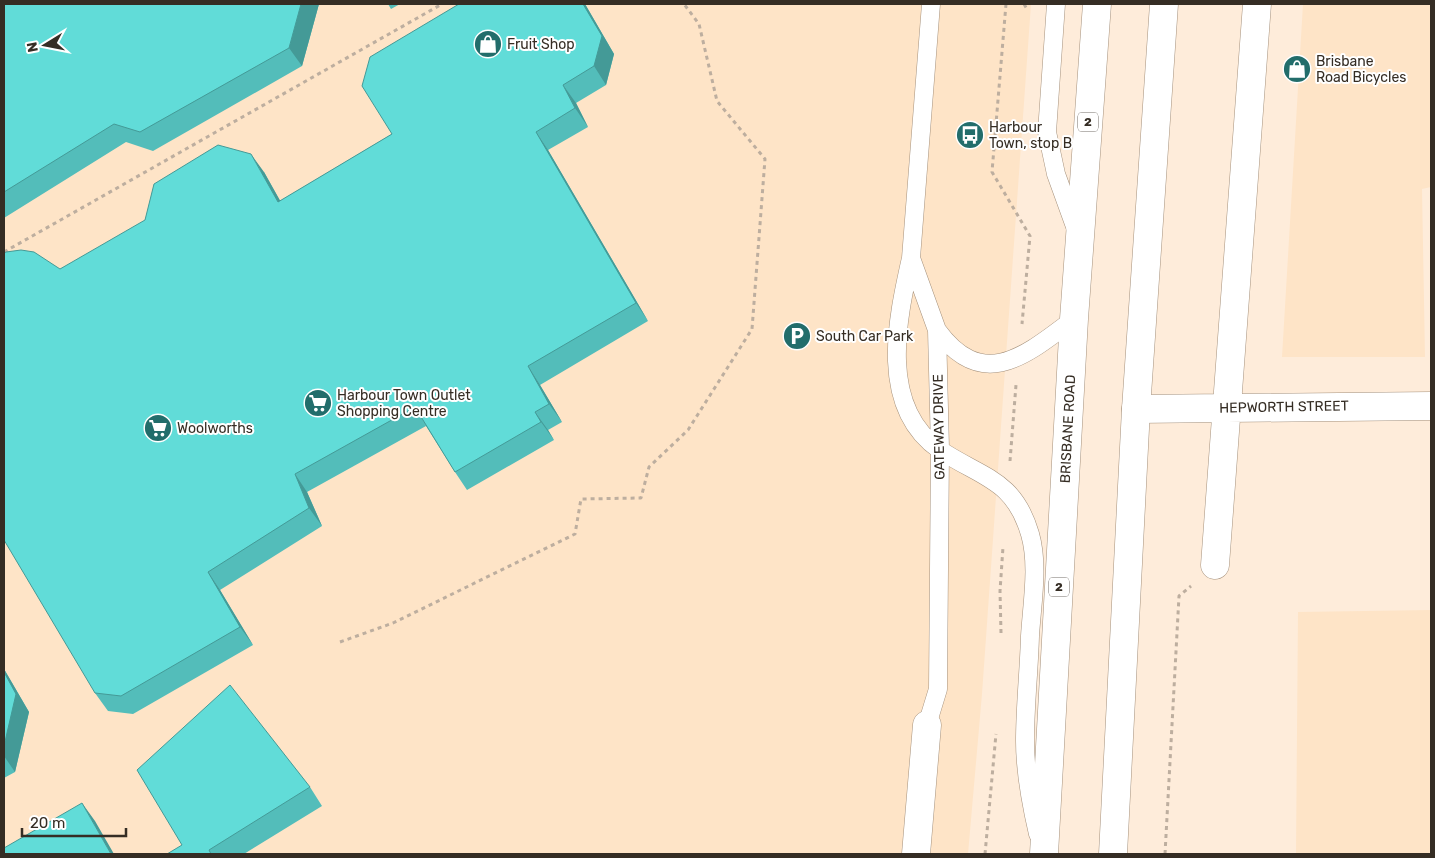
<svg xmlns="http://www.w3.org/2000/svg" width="1435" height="858" viewBox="0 0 1435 858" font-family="Rubik,sans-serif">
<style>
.built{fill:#fee4c7}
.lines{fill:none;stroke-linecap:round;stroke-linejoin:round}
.lane-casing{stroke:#a5917c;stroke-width:19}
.street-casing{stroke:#a5917c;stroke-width:29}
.highway-casing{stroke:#a5917c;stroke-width:29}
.path{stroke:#bdae9f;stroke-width:3;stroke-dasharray:4 4;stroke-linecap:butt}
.lane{stroke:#fff;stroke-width:18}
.street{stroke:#fff;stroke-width:28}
.highway{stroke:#fff;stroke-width:28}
.wall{fill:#53bdba}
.shaded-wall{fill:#449a97}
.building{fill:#61dcd8;stroke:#449a97}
.labels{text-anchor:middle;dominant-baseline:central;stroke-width:4;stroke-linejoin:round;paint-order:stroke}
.shield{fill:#fff;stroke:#726c66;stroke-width:1}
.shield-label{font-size:12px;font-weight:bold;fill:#352d24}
.poi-label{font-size:14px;fill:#352d24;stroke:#fff;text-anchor:start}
.street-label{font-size:14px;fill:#352d24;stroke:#fff}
</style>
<rect width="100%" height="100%" fill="#feecda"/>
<!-- built -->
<path class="built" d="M 4,4 L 1031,4 L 982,694 L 968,854 L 4,854 Z
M 1303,4 L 1431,4 L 1431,187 L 1422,189 L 1425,357 L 1282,357 Z
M 1431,610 L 1431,854 L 1296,854 L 1298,612 Z"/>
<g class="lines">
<defs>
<path id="lane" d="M 1056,4 L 1047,132 L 1056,174 L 1077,232
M 911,258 C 897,320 878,407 940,450 C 982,478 1014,479 1030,534 C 1039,565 1032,603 1030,636 C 1029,671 1025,706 1025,741 C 1025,773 1031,804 1038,834
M 937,330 C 983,393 1026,355 1074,319
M 927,725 L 938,689 L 940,449 L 937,330 L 911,258 L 931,4"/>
<path id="street" d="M 1136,409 L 1431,406
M 1215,565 L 1257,4
M 916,854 L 927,725"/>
<path id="highway" d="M 1044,854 L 1074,319 L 1097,4
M 1113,854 L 1136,409 L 1164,4"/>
</defs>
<!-- lane casing -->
<use href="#lane" class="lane-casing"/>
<!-- street casing -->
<use href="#street" class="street-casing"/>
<!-- highway casing -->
<use href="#highway" class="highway-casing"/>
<!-- path -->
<path class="path" d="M 1006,4 L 992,172 L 1030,236 L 1022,324
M 1024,4 L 1028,11
M 4,252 L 442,4
M 1010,461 L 1016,385
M 1001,633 L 1000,591 L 1003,547
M 340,642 L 393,623 L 575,534 L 581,499 L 641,498 L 649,467 L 688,430 L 752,329 L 765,159 L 717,101 L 699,24 L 684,4
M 985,854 L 996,734
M 1165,854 L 1179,596 L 1191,586"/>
<!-- lane -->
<use href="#lane" class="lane"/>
<!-- street -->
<use href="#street" class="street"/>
<!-- highway -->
<use href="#highway" class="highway"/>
</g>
<!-- wall -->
<path class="wall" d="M 4,4 L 319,4 L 302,66 L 153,151 L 126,142 L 4,218 Z
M 388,4 L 400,4 L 391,9 Z
M 459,4 L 585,4 L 614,54 L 606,85 L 576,103 L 588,127 L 548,150 L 648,321 L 540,385 L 562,422 L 548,430 L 554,440 L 467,490 L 455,472 L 426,426 L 307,492 L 322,526 L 220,590 L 253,645 L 133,714 L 108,711 L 95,693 L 60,269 L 264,172 L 280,201 L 392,134 Z
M 4,669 L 29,712 L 15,772 L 4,778 Z
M 310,787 L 322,806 L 244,854 L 167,854 Z"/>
<!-- shaded-wall -->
<path class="shaded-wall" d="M 301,4 L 319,4 L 302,66 L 289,48 Z
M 583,4 L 585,4 L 614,54 L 606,85 L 594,66 Z
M 563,85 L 576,103 L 588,127 L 575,108 Z
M 536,132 L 548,150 L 648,321 L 636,303 Z
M 251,154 L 264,172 L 291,220 L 278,202 Z
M 528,366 L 540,385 L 562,422 L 549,404 Z
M 535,412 L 548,430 L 554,440 L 541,422 Z
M 295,474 L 307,492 L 322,526 L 309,508 Z
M 208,572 L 220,590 L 253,645 L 240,627 Z
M 4,669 L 29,712 L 15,772 L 4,756 Z
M 82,803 L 95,821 L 114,854 L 111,854 Z"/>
<!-- building -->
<path class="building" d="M 4,4 L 301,4 L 289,48 L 140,132 L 114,124 L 4,192 Z
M 459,4 L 583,4 L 602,36 L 594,66 L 563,85 L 575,108 L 536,132 L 636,303 L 528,366 L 549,404 L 535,412 L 541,422 L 455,472 L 415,407 L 295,474 L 309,508 L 208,572 L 240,627 L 121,696 L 95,693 L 4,540 L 4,253 L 6,252 L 21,250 L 34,252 L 60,269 L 145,220 L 154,184 L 218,145 L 251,154 L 278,202 L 392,134 L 362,86 L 370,57 Z
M 4,672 L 16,694 L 4,746 Z
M 230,685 L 310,787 L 209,850 L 211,854 L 167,854 L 182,845 L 137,770 Z
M 82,803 L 111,854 L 4,854 L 4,848 Z"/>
<!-- icons -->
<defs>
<symbol id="shop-disc" viewBox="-11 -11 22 22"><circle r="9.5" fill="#226d6b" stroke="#fff"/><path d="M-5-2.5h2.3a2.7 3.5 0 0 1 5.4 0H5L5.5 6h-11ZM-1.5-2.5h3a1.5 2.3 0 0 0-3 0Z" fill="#fff"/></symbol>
<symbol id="bus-disc" viewBox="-11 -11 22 22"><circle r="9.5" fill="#226d6b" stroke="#fff"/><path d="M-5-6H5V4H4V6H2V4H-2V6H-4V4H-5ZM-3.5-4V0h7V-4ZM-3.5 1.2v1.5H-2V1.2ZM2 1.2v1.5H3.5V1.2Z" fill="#fff"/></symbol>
<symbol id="parking-disc" viewBox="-11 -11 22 22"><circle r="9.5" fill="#226d6b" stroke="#fff"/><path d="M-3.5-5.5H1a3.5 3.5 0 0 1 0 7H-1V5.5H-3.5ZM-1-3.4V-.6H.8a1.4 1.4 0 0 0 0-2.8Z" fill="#fff"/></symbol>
<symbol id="supermarket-disc" viewBox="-11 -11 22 22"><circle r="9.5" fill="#226d6b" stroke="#fff"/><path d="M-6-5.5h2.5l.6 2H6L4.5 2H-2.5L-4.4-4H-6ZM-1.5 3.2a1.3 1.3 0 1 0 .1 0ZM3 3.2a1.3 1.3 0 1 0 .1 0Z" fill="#fff"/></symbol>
</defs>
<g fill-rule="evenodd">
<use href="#shop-disc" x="472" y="28" width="32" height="32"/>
<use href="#shop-disc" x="1281" y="53" width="32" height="32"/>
<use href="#bus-disc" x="954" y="119" width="32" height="32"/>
<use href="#parking-disc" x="781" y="320" width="32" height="32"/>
<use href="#supermarket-disc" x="302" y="387" width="32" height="32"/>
<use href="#supermarket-disc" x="142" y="412" width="32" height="32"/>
</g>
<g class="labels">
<!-- shield labels -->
<g class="shield">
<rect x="1078" y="112.5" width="20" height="19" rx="4"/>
<rect x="1049" y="577.5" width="20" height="19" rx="4"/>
</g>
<g class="shield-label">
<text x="1088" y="122">2</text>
<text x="1059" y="587">2</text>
</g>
<!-- poi labels -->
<g class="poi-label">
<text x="507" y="44">Fruit Shop</text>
<text x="1316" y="61">Brisbane<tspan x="1316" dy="16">Road Bicycles</tspan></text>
<text x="989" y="127">Harbour<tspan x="989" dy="16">Town, stop B</tspan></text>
<text x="816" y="336">South Car Park</text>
<text x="337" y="395">Harbour Town Outlet<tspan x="337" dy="16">Shopping Centre</tspan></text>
<text x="177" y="428">Woolworths</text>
</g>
<!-- street labels -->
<g class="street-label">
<text transform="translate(1284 407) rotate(-1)">HEPWORTH STREET</text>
<text transform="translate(939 427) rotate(-91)">GATEWAY DRIVE</text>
<text transform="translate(1068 429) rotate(-87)">BRISBANE ROAD</text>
</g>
</g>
<!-- border -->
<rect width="1435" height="858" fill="none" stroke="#352d24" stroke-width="10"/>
<!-- north arrow -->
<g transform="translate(45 45) rotate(260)" stroke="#ffffff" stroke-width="4" paint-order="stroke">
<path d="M0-4L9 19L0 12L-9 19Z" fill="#352d24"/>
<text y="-8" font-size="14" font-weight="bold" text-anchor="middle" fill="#352d24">N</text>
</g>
<!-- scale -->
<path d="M22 828v8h104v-8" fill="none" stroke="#352d24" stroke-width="2.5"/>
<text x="30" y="828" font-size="15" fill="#352d24" stroke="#ffffff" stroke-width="4" paint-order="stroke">20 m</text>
</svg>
